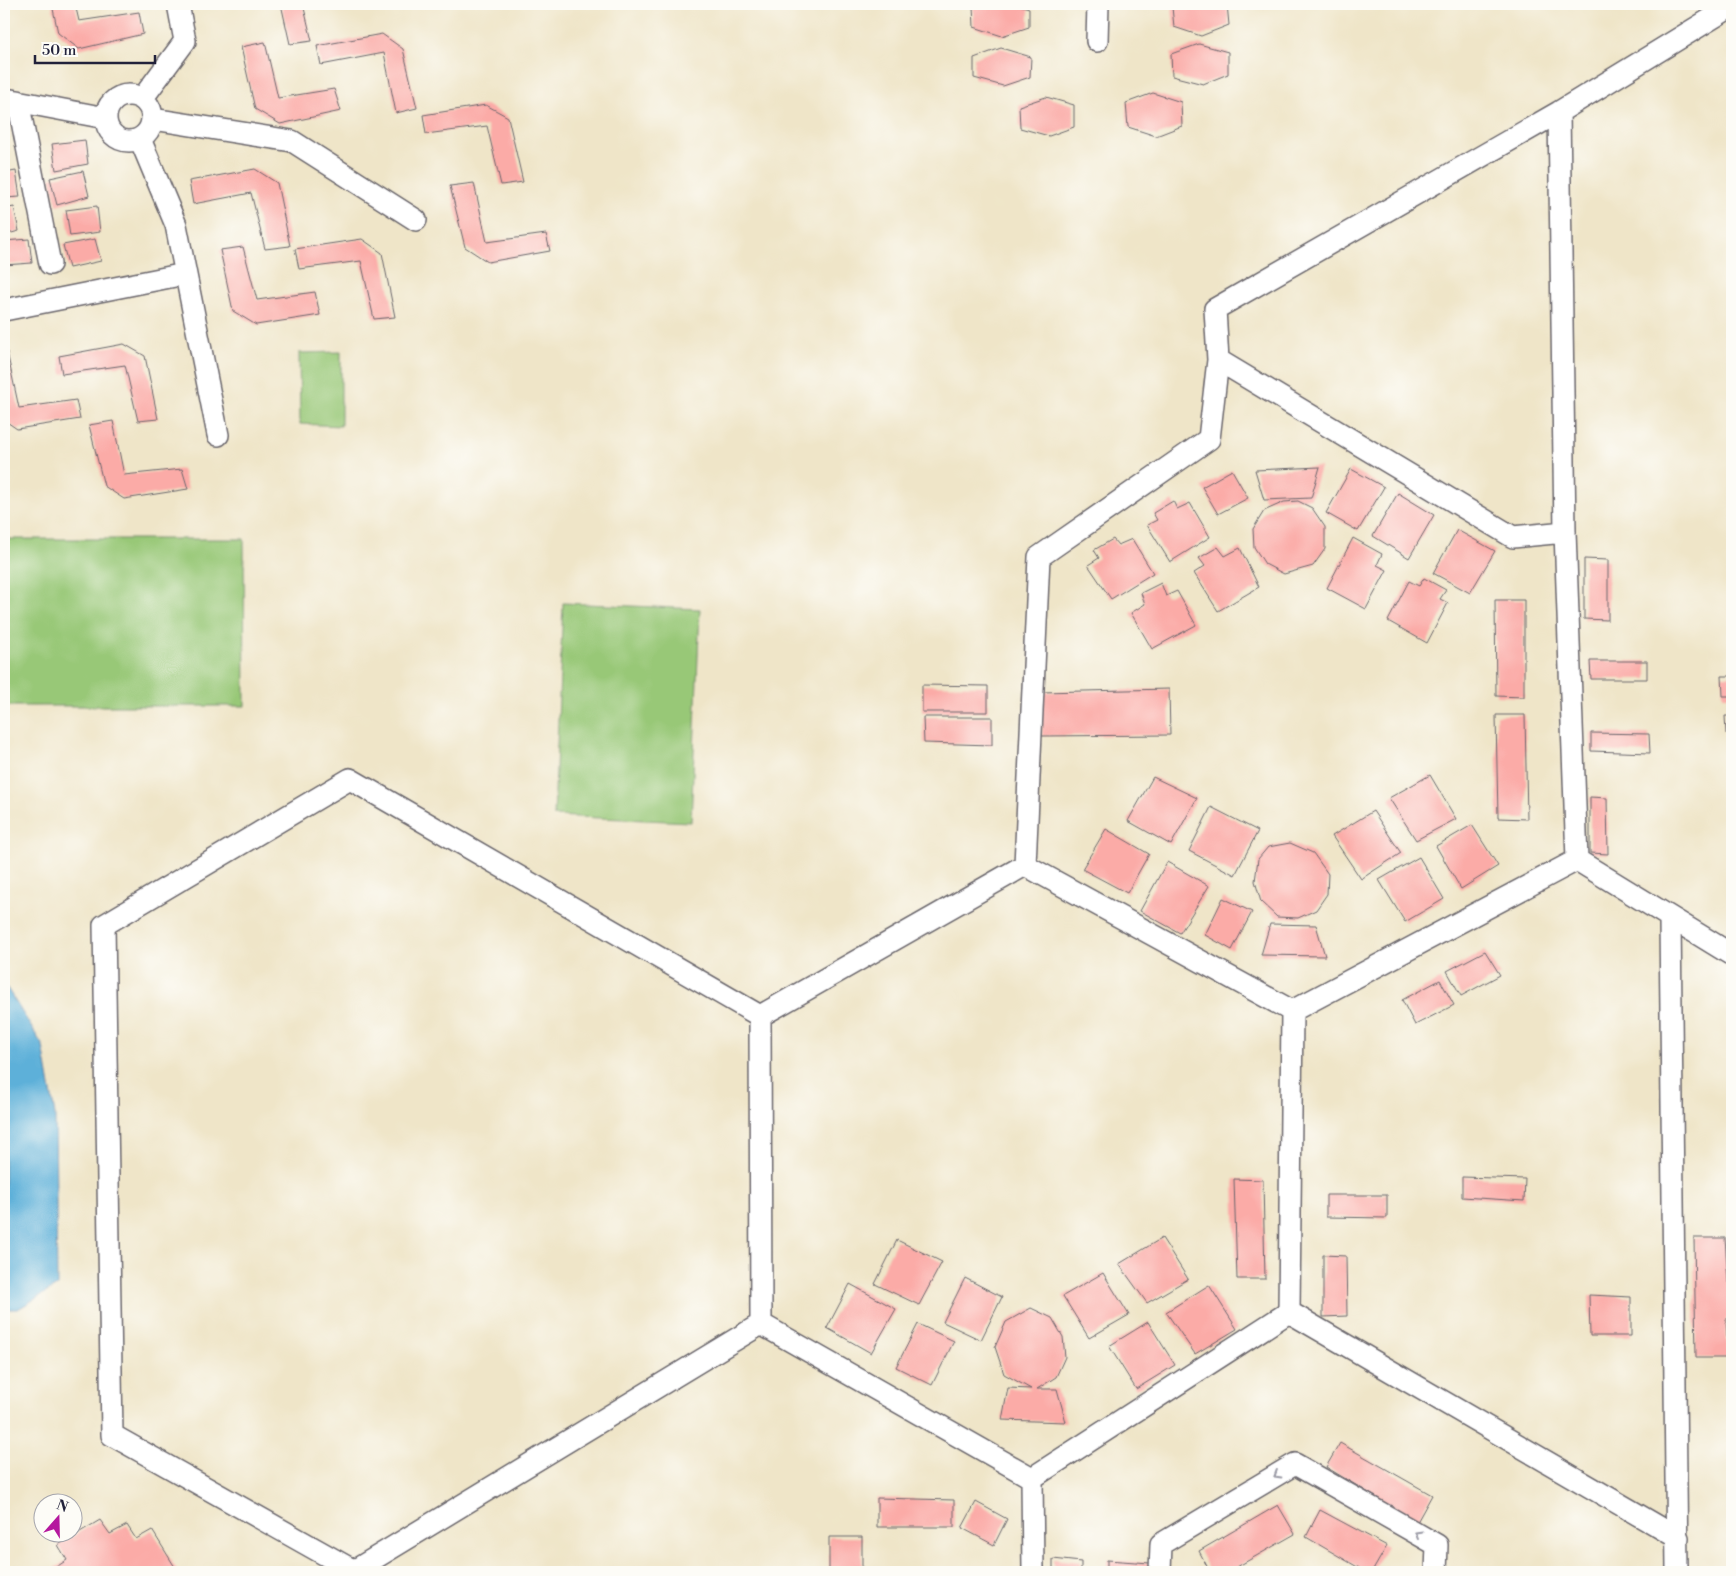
<svg xmlns="http://www.w3.org/2000/svg" width="1736" height="1576" viewBox="0 0 1736 1576" font-family="'Libre Bodoni',serif">
<style>
.green{fill:#98c877;stroke:#5d7559}
.water{fill:#5db0d9;stroke:#40698a}
.building{fill:#fbaba7}
.lines{fill:none;stroke-linecap:round;stroke-linejoin:round}
.minor-casing{stroke:#6a666c;stroke-width:24}
.minor{stroke:#fff;stroke-width:21}
.oneway{stroke:#9c9ca7}
</style>
<rect width="100%" height="100%" fill="#fdfcf7"/>
<filter id="ink" filterUnits="userSpaceOnUse"><feTurbulence type="fractalNoise" baseFrequency=".02" numOctaves="2"/><feDisplacementMap in="SourceGraphic" scale="10" xChannelSelector="R" yChannelSelector="G"/><feConvolveMatrix kernelMatrix="1 2 1 2 8 2 1 2 1" color-interpolation-filters="sRGB"/></filter>
<filter id="wash" filterUnits="userSpaceOnUse"><feTurbulence type="fractalNoise" baseFrequency=".0096" numOctaves="4" result="noise"/><feDisplacementMap in="SourceGraphic" scale="20" xChannelSelector="R" yChannelSelector="G"/><feGaussianBlur stdDeviation="1.12" result="paint"/><feColorMatrix in="noise" values="0 0 0 0 0 0 0 0 0 0 0 0 0 0 0 0 0 1.4 0 .05"/><feComposite in="paint" operator="in"/></filter>
<g filter="url(#wash)">
<rect width="100%" height="100%" fill="#efe5c8"/>
<!-- green -->
<path class="green" d="M 341,352 L 341,426 L 300,424 L 299,353 Z
M 4,539 L 244,539 L 245,706 L 4,706 Z
M 563,603 L 700,609 L 691,822 L 554,816 Z"/>
<!-- water -->
<path class="water" d="M 4,986 L 7,988 L 43,1046 L 55,1115 L 57,1286 L 18,1309 L 4,1309 Z"/>
<g id="blocks">
<!-- building -->
<path class="building" d="M 52,4 L 75,4 L 79,21 L 139,12 L 143,34 L 79,49 L 58,33 Z
M 281,4 L 303,4 L 312,41 L 290,44 Z
M 984,4 L 1016,4 L 1029,8 L 1029,27 L 1002,36 L 974,27 L 973,7 Z
M 1179,4 L 1227,4 L 1229,25 L 1201,36 L 1174,27 L 1172,7 Z
M 382,34 L 403,49 L 417,108 L 396,113 L 384,53 L 321,65 L 317,46 Z
M 265,42 L 278,98 L 334,89 L 341,111 L 280,124 L 255,109 L 241,47 Z
M 1199,44 L 1228,52 L 1228,74 L 1203,84 L 1172,76 L 1171,54 Z
M 1001,48 L 1031,57 L 1030,77 L 1003,86 L 974,78 L 974,58 Z
M 1153,93 L 1181,102 L 1182,126 L 1156,136 L 1128,127 L 1126,103 Z
M 1046,97 L 1074,105 L 1074,127 L 1049,136 L 1020,128 L 1019,106 Z
M 486,105 L 508,117 L 523,182 L 501,185 L 487,126 L 426,134 L 423,115 Z
M 85,140 L 88,164 L 56,170 L 52,144 Z
M 4,150 L 8,167 L 4,168 Z
M 255,169 L 277,183 L 290,246 L 265,249 L 251,193 L 193,204 L 189,181 Z
M 16,171 L 20,197 L 4,198 L 4,173 Z
M 83,171 L 89,196 L 57,205 L 50,178 Z
M 474,183 L 487,242 L 546,234 L 550,251 L 488,262 L 465,247 L 450,186 Z
M 97,206 L 100,232 L 70,236 L 66,210 Z
M 14,207 L 19,231 L 4,235 L 4,209 Z
M 29,239 L 32,263 L 4,265 L 4,241 Z
M 95,239 L 101,261 L 69,268 L 63,245 Z
M 362,239 L 382,253 L 395,317 L 374,319 L 361,261 L 299,269 L 295,249 Z
M 243,247 L 257,300 L 315,292 L 320,315 L 256,325 L 233,311 L 220,250 Z
M 124,344 L 145,356 L 158,419 L 138,421 L 125,365 L 62,374 L 59,356 Z
M 7,352 L 19,408 L 76,400 L 80,419 L 17,429 L 4,420 L 4,353 Z
M 113,421 L 124,475 L 182,469 L 188,489 L 124,499 L 104,486 L 89,425 Z
M 1320,467 L 1311,498 L 1264,500 L 1255,470 Z
M 1351,469 L 1384,487 L 1358,531 L 1326,513 Z
M 1232,470 L 1248,498 L 1218,514 L 1202,487 Z
M 1398,493 L 1434,515 L 1409,558 L 1373,536 Z
M 1173,501 L 1177,509 L 1190,503 L 1210,537 L 1170,562 L 1147,525 L 1157,520 L 1153,513 Z
M 1298,501 L 1312,508 L 1325,527 L 1325,549 L 1313,566 L 1284,574 L 1265,564 L 1254,547 L 1253,529 L 1264,511 L 1284,502 Z
M 1457,530 L 1495,551 L 1470,593 L 1433,573 Z
M 1353,538 L 1382,554 L 1377,565 L 1387,570 L 1366,609 L 1327,588 Z
M 1113,539 L 1118,545 L 1132,539 L 1153,573 L 1111,599 L 1088,565 L 1099,558 L 1094,550 Z
M 1218,547 L 1225,556 L 1240,548 L 1259,587 L 1218,611 L 1194,573 L 1205,566 L 1199,558 Z
M 1584,559 L 1608,560 L 1608,620 L 1584,619 Z
M 1424,578 L 1446,590 L 1440,599 L 1448,603 L 1427,643 L 1388,621 L 1409,581 L 1419,586 Z
M 1161,583 L 1166,596 L 1177,591 L 1196,625 L 1152,649 L 1131,613 L 1145,604 L 1141,593 Z
M 1495,600 L 1524,600 L 1524,697 L 1496,696 Z
M 1590,661 L 1647,661 L 1647,679 L 1591,679 Z
M 1722,676 L 1732,676 L 1732,696 L 1723,696 Z
M 922,685 L 988,686 L 988,712 L 922,712 Z
M 1169,689 L 1170,735 L 1042,736 L 1041,692 Z
M 1496,715 L 1525,715 L 1527,819 L 1498,818 Z
M 1725,716 L 1732,716 L 1732,734 L 1726,734 Z
M 923,717 L 992,717 L 992,745 L 924,743 Z
M 1591,733 L 1649,734 L 1650,753 L 1591,751 Z
M 1430,775 L 1456,819 L 1416,840 L 1389,798 Z
M 1153,777 L 1197,798 L 1171,845 L 1128,821 Z
M 1590,797 L 1607,798 L 1608,854 L 1590,853 Z
M 1211,807 L 1258,831 L 1235,875 L 1189,851 Z
M 1373,811 L 1401,853 L 1361,879 L 1332,836 Z
M 1472,825 L 1498,866 L 1461,889 L 1436,846 Z
M 1106,829 L 1149,854 L 1127,893 L 1082,869 Z
M 1290,843 L 1313,853 L 1328,874 L 1327,894 L 1316,910 L 1298,918 L 1277,917 L 1261,902 L 1255,881 L 1258,859 L 1268,847 Z
M 1419,857 L 1444,899 L 1405,922 L 1379,880 Z
M 1167,862 L 1209,886 L 1180,933 L 1140,911 Z
M 1223,898 L 1252,912 L 1232,950 L 1205,935 Z
M 1270,924 L 1316,925 L 1325,956 L 1261,955 Z
M 1485,951 L 1500,975 L 1461,996 L 1447,971 Z
M 1440,980 L 1454,1005 L 1415,1025 L 1402,1000 Z
M 1462,1177 L 1525,1179 L 1524,1201 L 1462,1197 Z
M 1234,1179 L 1263,1180 L 1265,1279 L 1237,1279 Z
M 1326,1195 L 1387,1195 L 1387,1218 L 1326,1217 Z
M 1162,1238 L 1188,1279 L 1147,1303 L 1119,1264 Z
M 1694,1238 L 1725,1238 L 1728,1282 L 1732,1282 L 1732,1319 L 1726,1319 L 1728,1358 L 1696,1358 Z
M 897,1240 L 942,1262 L 919,1305 L 875,1284 Z
M 1323,1255 L 1346,1256 L 1347,1316 L 1323,1317 Z
M 1103,1273 L 1129,1315 L 1089,1338 L 1063,1296 Z
M 965,1278 L 1002,1297 L 981,1340 L 943,1322 Z
M 850,1284 L 896,1309 L 871,1353 L 827,1328 Z
M 1209,1285 L 1237,1329 L 1195,1354 L 1166,1312 Z
M 1589,1295 L 1631,1297 L 1631,1336 L 1590,1336 Z
M 1031,1308 L 1052,1318 L 1063,1337 L 1065,1357 L 1056,1377 L 1037,1389 L 1057,1389 L 1066,1422 L 1002,1420 L 1008,1388 L 1031,1389 L 1004,1374 L 995,1347 L 1006,1322 Z
M 1148,1322 L 1175,1365 L 1136,1389 L 1109,1346 Z
M 918,1324 L 954,1341 L 932,1385 L 896,1367 Z
M 1340,1443 L 1432,1495 L 1417,1522 L 1326,1467 Z
M 877,1498 L 954,1500 L 954,1527 L 877,1527 Z
M 976,1502 L 1007,1519 L 994,1545 L 962,1528 Z
M 1278,1505 L 1295,1534 L 1228,1572 L 1210,1572 L 1199,1551 Z
M 1320,1510 L 1387,1546 L 1372,1572 L 1366,1572 L 1306,1537 Z
M 100,1520 L 110,1534 L 127,1525 L 136,1539 L 152,1530 L 178,1572 L 51,1572 L 50,1571 L 67,1560 L 58,1545 Z
M 829,1537 L 862,1537 L 862,1572 L 829,1572 Z
M 1053,1559 L 1081,1562 L 1081,1572 L 1053,1572 Z
M 1107,1560 L 1150,1563 L 1150,1572 L 1107,1572 Z"/>
</g>
</g>
<g filter="url(#ink)">
<use href="#blocks" fill-opacity="0" stroke="#6a666c" stroke-width="1"/>
<g class="lines">
<defs>
<path id="minor" d="M 1097,41 L 1098,4
M106 118a23 23 0 1 1 46 0a23 23 0 1 1-46 0Z
M 6,99 L 106,118
M 142,99 L 185,41 L 178,4
M 18,101 L 50,264
M 1559,112 L 1565,532 L 1577,860 L 1732,955
M 153,119 L 292,141 L 416,220
M 140,139 L 176,225 L 218,435
M 4,310 L 185,274
M 1218,360 L 1513,537 L 1565,532
M 1025,865 L 1039,557 L 1209,439 L 1218,360 L 1215,309 L 1559,112 L 1732,6
M 1670,919 L 1677,1572
M 760,1016 L 1025,865 L 1292,1011 L 1577,860
M 1289,1312 L 1678,1538
M 761,1324 L 1032,1478 L 1033,1572
M 1032,1478 L 1289,1312 L 1292,1011
M 352,1572 L 761,1324
M 356,1572 L 112,1435 L 104,925 L 350,779 L 760,1016 L 761,1324
M 1160,1572 L 1161,1544 L 1295,1464 L 1437,1545 L 1436,1572"/>
</defs>
<!-- minor casing -->
<use href="#minor" class="minor-casing"/>
<!-- minor -->
<use href="#minor" class="minor"/>
</g>
<!-- one-way arrows -->
<defs><path id="oneway-chevron" d="M-2-3.5L2.5 0L-2 3.5" fill="none" stroke-width="1.6" stroke-linecap="round" stroke-linejoin="round" transform="scale(1.25)"/></defs>
<g class="oneway">
<use href="#oneway-chevron" transform="translate(1277 1475) rotate(149)"/>
<use href="#oneway-chevron" transform="translate(1418 1534) rotate(-150)"/>
</g>
</g>
<!-- margin -->
<rect width="1736" height="1576" fill="none" stroke="#fdfcf7" stroke-width="20"/>
<!-- north arrow -->
<g transform="translate(58 1518) rotate(20)"><circle r="24" fill="#fdfcf7" stroke="#a5a5ac"/>
<path d="M0-4L9 19L0 12L-9 19Z" fill="#b5179e"/>
<text y="-8" font-size="14" font-weight="bold" text-anchor="middle" fill="#22223b">N</text>
</g>
<!-- scale -->
<path d="M35 55v8h120v-8" fill="none" stroke="#22223b" stroke-width="2.5"/>
<text x="42" y="55" font-size="15" fill="#22223b" stroke="#fdfcf7" stroke-width="4" paint-order="stroke">50 m</text>
</svg>
